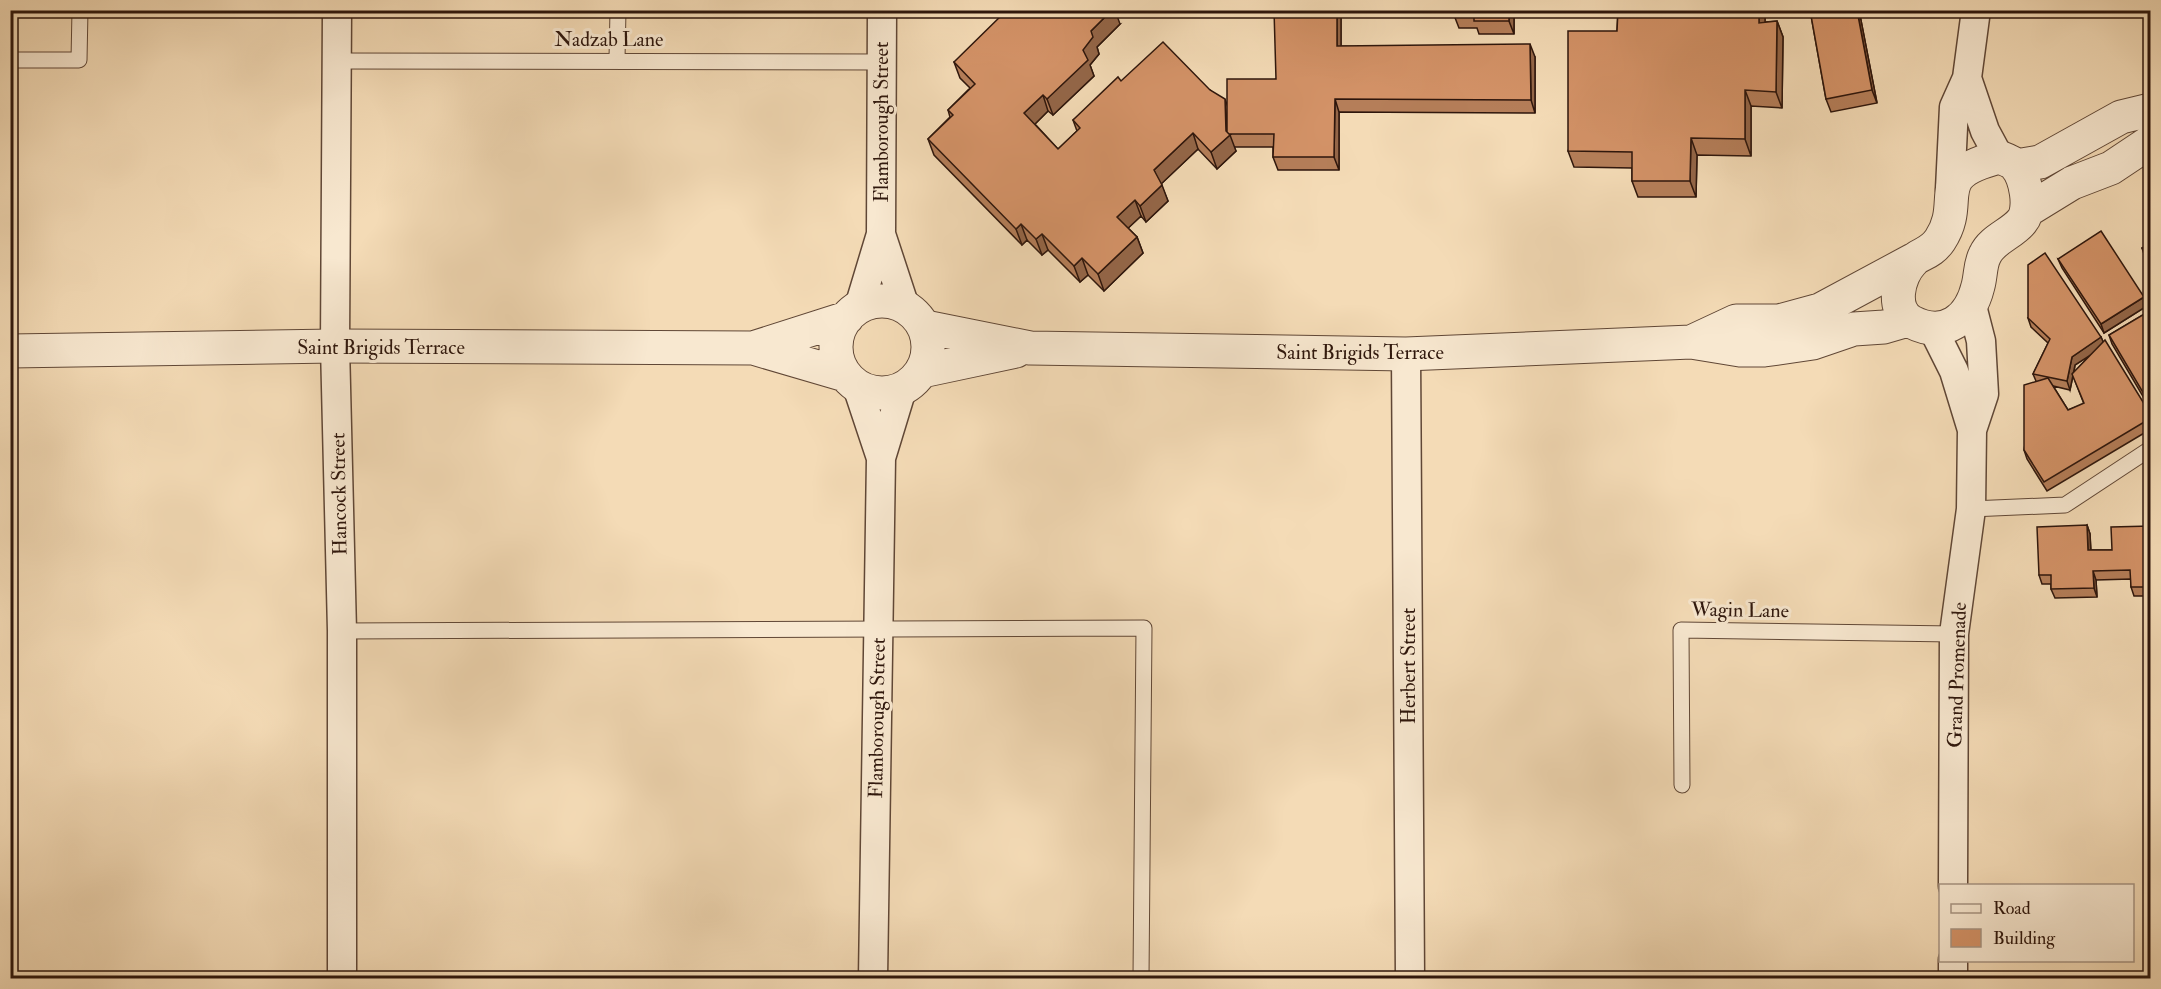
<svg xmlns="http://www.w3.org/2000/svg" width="2161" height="989" viewBox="0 0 2161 989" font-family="'IM FELL Double Pica',serif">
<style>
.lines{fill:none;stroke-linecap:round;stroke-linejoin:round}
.service-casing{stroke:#604736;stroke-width:17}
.minor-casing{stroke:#604736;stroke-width:31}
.tertiary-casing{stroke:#604736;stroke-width:35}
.service{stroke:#f8e8d0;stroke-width:15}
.minor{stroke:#f8e8d0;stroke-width:28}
.tertiary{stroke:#f8e8d0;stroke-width:33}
.wall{fill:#b57e59;stroke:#2e160c;stroke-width:1.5;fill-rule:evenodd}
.shaded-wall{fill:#946648;stroke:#2e160c;stroke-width:1.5}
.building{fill:#d39267;stroke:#2e160c;stroke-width:1.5}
.labels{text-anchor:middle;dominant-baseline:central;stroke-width:6;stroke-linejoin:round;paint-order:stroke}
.street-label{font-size:20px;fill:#2e160c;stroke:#f8e8d0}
</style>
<rect width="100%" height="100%" fill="#f4dbb6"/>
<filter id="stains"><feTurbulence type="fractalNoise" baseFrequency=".00333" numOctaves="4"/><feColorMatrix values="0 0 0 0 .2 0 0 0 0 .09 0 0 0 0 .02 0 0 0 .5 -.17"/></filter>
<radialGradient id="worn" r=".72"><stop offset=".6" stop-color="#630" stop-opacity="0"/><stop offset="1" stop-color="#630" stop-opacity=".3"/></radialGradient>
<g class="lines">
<defs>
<path id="service" d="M 617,59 L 618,10
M 10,60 L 79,60 L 80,10
M 336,61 L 881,62
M 1971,509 L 2065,505 L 2150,449
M 342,631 L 1144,628 L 1141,978
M 1682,785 L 1681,630 L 1954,634"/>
<path id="minor" d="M 337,10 L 335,346 L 342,631 L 342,978
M 1967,78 L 1985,131 L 1999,157
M 1950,189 L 1954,107 L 1967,78 L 1976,10
M 881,234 L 905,307
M 859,307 L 881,234 L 882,10
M 1933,329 L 1954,371 L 1972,430
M 1406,354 L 1410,978
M 857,386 L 881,458
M 1953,886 L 1954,634 L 1971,509 L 1972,430 L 1984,394 L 1981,341 L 1972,306
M 873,978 L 881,458 L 902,389
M 1953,978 L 1953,960"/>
<path id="tertiary" d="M 1999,157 C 2004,159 2011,161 2015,165 C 2026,177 2032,209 2022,221 C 2012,234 1992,239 1985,255 C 1980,264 1981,275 1978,286 C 1970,319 1945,339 1912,322 C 1890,311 1898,276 1912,262 C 1919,253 1930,255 1940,240 C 1967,199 1926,176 1999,157 Z
M 2016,166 L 2040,162 L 2121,117 L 2150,110
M 2028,210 L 2072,183 L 2111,168 L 2150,142
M836 347a46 46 0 1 1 92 0a46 46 0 1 1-92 0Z
M 925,327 L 1030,348 L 1406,354 L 1691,342 L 1740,350 L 1764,350 L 1813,343 L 1854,329 L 1884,327 L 1908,320
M 1691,342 L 1736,321 L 1779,321 L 1820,310 L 1913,260
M 753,348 L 847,318
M 10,351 L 335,346 L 753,348 L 845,375
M 922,371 L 1016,351"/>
</defs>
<!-- service casing -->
<use href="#service" class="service-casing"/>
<!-- minor casing -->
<use href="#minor" class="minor-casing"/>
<!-- tertiary casing -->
<use href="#tertiary" class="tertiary-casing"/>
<!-- service -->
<use href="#service" class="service"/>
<!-- minor -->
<use href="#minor" class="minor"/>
<!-- tertiary -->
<use href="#tertiary" class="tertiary"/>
</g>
<!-- wall -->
<path class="wall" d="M 1341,10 L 1341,46 L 1535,57 L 1535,113 L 1339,112 L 1339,170 L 1278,170 L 1273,157 L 1273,147 L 1234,147 L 1236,151 L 1217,169 L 1198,149 L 1161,184 L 1168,201 L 1146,222 L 1141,216 L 1128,228 L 1137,237 L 1143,253 L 1104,291 L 1088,275 L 1080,282 L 1048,250 L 1042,255 L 1027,240 L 1022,245 L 934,155 L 928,139 L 950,117 L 948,110 L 970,88 L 960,78 L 954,62 L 1120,24 L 1097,47 L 1099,54 L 1090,65 L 1094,76 L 1053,115 L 1048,111 L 1035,124 L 1058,149 L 1077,131 L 1073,120 L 1121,81 L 1210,90 L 1227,106 L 1276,79 Z
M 1454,10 L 1514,10 L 1514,34 L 1479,34 L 1477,28 L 1459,28 L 1454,15 Z
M 1618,10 L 1765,10 L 1765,22 L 1777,21 L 1783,37 L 1782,108 L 1751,106 L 1751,156 L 1697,155 L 1696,197 L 1638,197 L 1632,181 L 1632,168 L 1574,167 L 1568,151 L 1617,31 Z
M 1810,10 L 1859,10 L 1877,103 L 1831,112 L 1826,99 Z
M 2151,243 L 2151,265 L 2145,257 L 2142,248 Z
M 2058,259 L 2144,297 L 2147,306 L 2104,333 L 2062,268 Z
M 2151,310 L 2151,410 L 2112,344 L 2109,335 Z
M 2028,318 L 2101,337 L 2103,342 L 2151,415 L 2151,429 L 2047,491 L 2027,459 L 2024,450 L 2036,381 L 2033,374 L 2048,343 L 2031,327 ZM 2090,355 L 2074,373 L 2075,365 ZM 2073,376 L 2084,404 L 2068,410 L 2053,386 L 2070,390 Z
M 2087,525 L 2090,534 L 2091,550 L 2112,550 L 2151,526 L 2151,596 L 2134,596 L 2131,587 L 2131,579 L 2096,580 L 2097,597 L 2055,598 L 2051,589 L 2051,584 L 2042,584 L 2039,575 Z"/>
<!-- shaded-wall -->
<path class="shaded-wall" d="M 1112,10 L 1115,10 L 1120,24 L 1097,47 L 1099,54 L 1090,65 L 1094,76 L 1053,115 L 1047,99 L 1083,50 L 1091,31 Z
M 1337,10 L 1341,10 L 1341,59 L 1337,46 Z
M 1509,10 L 1514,10 L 1514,34 L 1509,21 Z
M 1759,10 L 1765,10 L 1765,39 L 1759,23 Z
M 1857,10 L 1859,10 L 1877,103 L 1872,90 Z
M 1777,21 L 1783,37 L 1782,108 L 1776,92 Z
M 1530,44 L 1535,57 L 1535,113 L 1531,100 Z
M 1745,90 L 1751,106 L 1751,156 L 1745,139 Z
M 1043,95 L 1048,111 L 1030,129 L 1024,113 Z
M 1225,99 L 1231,115 L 1231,134 L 1226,131 Z
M 1335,99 L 1339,112 L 1339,170 L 1334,157 Z
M 1193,133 L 1198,149 L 1159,186 L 1154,170 Z
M 1230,135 L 1236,151 L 1217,169 L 1211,152 Z
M 1691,138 L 1697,155 L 1696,197 L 1690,181 Z
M 1162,185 L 1168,201 L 1146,222 L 1140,206 Z
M 1135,200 L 1141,216 L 1123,233 L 1117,217 Z
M 1021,224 L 1027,240 L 1022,245 L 1016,229 Z
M 1042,234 L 1048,250 L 1042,255 L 1036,239 Z
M 1137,237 L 1143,253 L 1104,291 L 1098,274 Z
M 1082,258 L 1088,275 L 1080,282 L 1074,266 Z
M 2144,297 L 2147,306 L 2104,333 L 2101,324 Z
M 2101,337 L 2105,346 L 2075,365 L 2070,390 L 2067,381 L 2072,357 Z
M 2087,525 L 2090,534 L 2091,559 L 2088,550 Z
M 2093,571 L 2096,580 L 2097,597 L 2094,588 Z"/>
<!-- building -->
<path class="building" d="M 1007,10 L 1112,10 L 1091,31 L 1093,37 L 1083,50 L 1088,60 L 1047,99 L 1043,95 L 1024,113 L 1058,149 L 1080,128 L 1073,120 L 1118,77 L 1121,81 L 1163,42 L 1210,90 L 1225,99 L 1226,131 L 1230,135 L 1211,152 L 1193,133 L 1154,170 L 1162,185 L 1140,206 L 1135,200 L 1117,217 L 1137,237 L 1098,274 L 1082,258 L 1074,266 L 1042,234 L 1036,239 L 1021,224 L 1016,229 L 928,139 L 953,115 L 948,110 L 975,84 L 954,62 Z
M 1274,10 L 1337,10 L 1337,46 L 1530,44 L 1531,100 L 1335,99 L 1334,157 L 1273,157 L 1274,134 L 1229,134 L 1227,132 L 1227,79 L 1276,79 Z
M 1454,10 L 1509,10 L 1509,21 L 1474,21 L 1474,15 L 1454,15 Z
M 1618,10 L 1759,10 L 1759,23 L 1777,21 L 1776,92 L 1745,90 L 1745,139 L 1691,138 L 1690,181 L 1632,181 L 1632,152 L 1568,151 L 1568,31 L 1617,31 Z
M 1810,10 L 1857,10 L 1872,90 L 1826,99 Z
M 2101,231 L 2144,297 L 2101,324 L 2058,259 Z
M 2151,243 L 2151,261 L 2142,248 Z
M 2045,253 L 2101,337 L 2072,357 L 2067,381 L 2033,374 L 2050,339 L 2028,318 L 2028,265 Z
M 2151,310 L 2151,406 L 2109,335 Z
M 2105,340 L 2151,415 L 2151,418 L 2044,482 L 2024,450 L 2024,385 L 2048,378 L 2068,410 L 2084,403 L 2072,374 Z
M 2087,525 L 2088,550 L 2112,550 L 2111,527 L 2151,526 L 2151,587 L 2131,587 L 2130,570 L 2093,571 L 2094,588 L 2051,589 L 2051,575 L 2039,575 L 2037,527 Z"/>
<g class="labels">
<!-- street labels -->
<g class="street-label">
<text x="609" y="39">Nadzab Lane</text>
<text transform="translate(881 122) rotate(-90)">Flamborough Street</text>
<text x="381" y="347">Saint Brigids Terrace</text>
<text x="1360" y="352">Saint Brigids Terrace</text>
<text transform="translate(339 494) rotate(-91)">Hancock Street</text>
<text transform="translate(1740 610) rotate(1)">Wagin Lane</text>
<text transform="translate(1408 666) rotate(-90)">Herbert Street</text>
<text transform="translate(1957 675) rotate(-88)">Grand Promenade</text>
<text transform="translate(877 718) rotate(-89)">Flamborough Street</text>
</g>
</g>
<!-- margin -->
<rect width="2161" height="989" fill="none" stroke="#f4dbb6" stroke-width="36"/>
<rect x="12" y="12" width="2137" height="965" fill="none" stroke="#2e160c" stroke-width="3"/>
<rect x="18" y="18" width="2125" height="953" fill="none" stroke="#2e160c" stroke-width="1.5"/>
<!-- legend -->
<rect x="1939" y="884" width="195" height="78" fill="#f8e8d0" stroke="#a79482" stroke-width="1.5"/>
<rect x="1951" y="904" width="30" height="9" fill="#f8e8d0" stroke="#a79482" stroke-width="1.5"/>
<text x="1993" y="914" font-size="18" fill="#2e160c">Road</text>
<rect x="1951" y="929" width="30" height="18" fill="#d39267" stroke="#a79482" stroke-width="1.5"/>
<text x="1993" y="944" font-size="18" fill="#2e160c">Building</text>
<rect width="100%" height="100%" filter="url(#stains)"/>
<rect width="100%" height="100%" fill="url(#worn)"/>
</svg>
